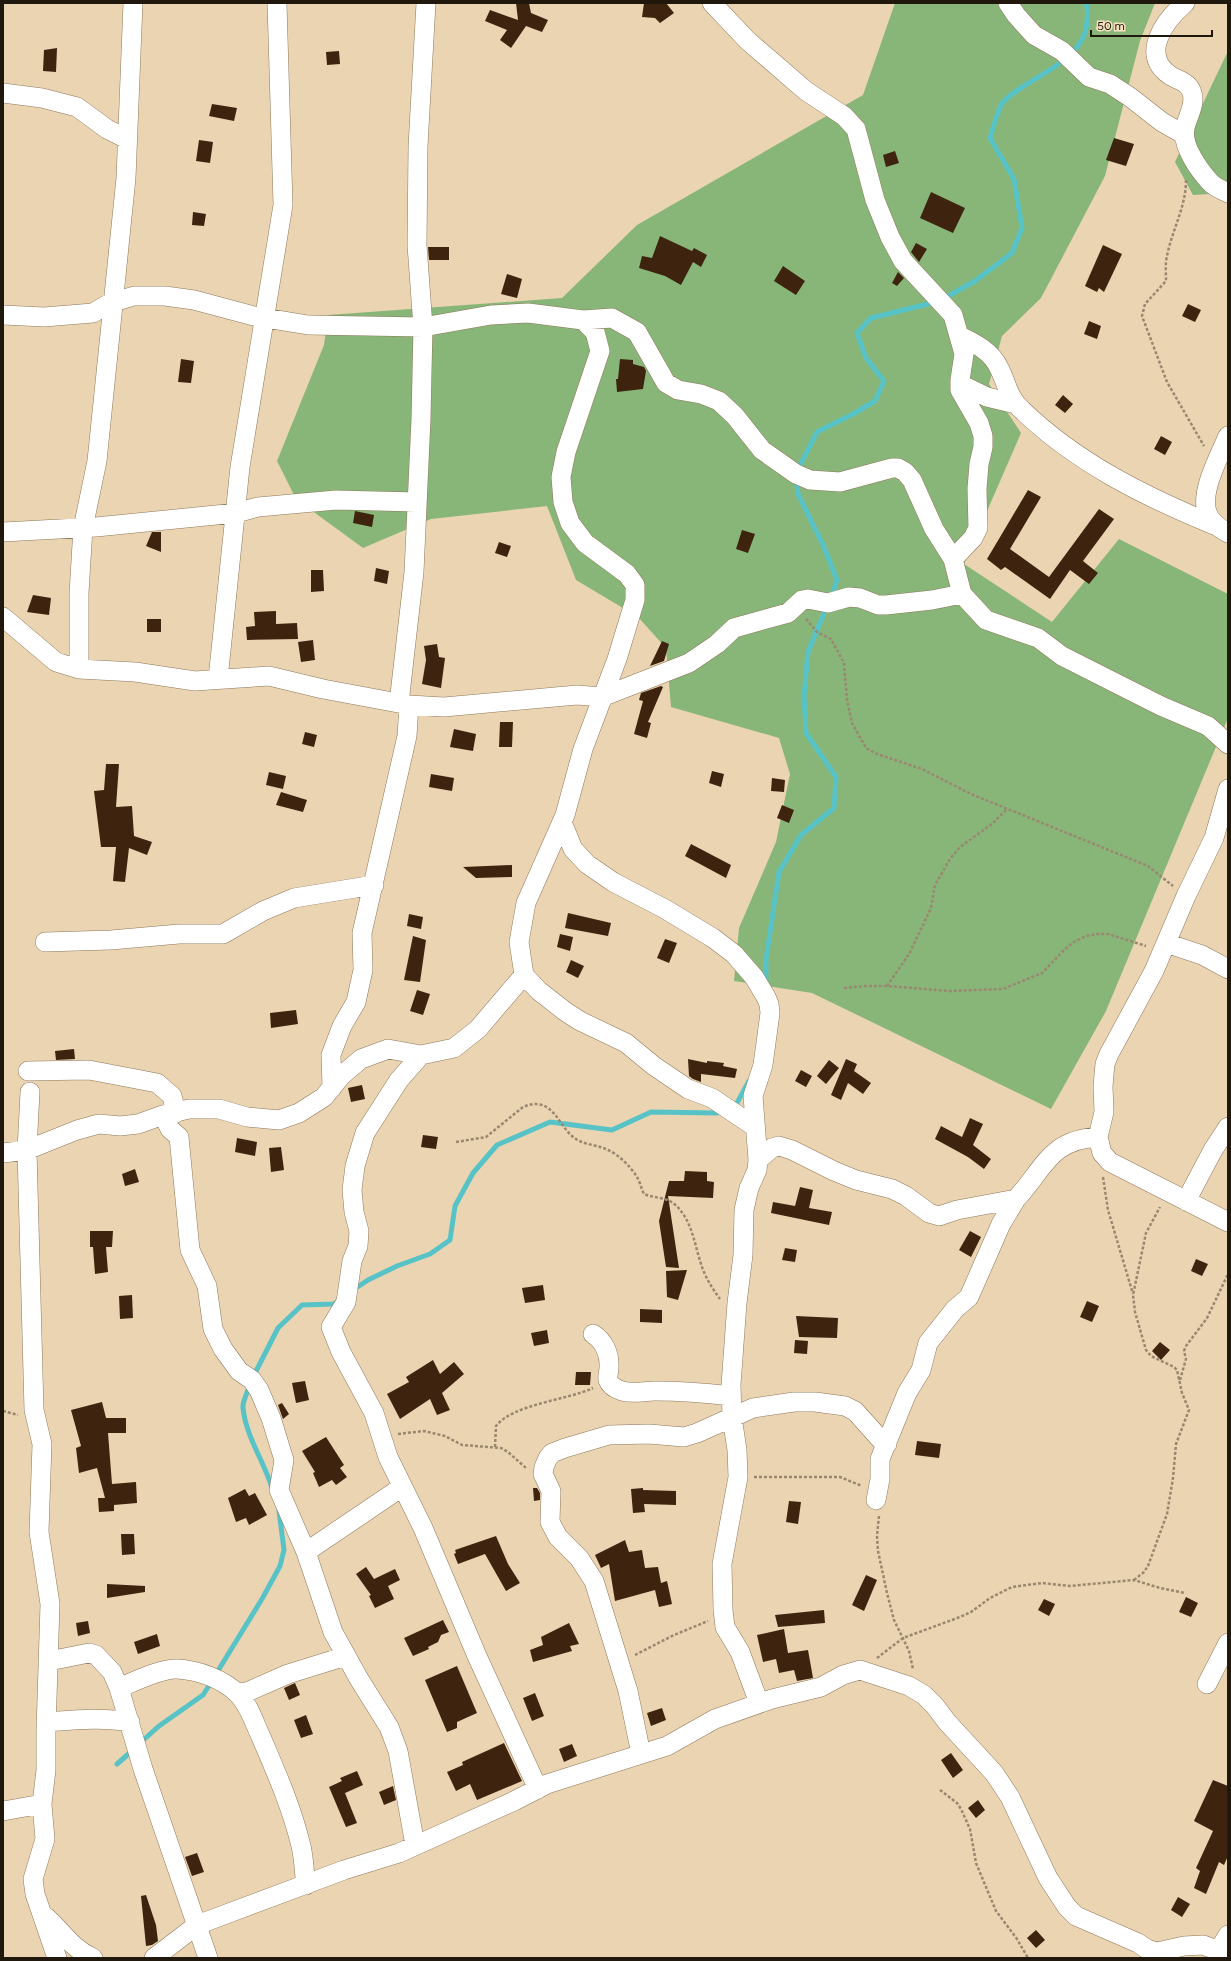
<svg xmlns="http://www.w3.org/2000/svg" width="1231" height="1961" viewBox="0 0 1231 1961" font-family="Figtree,sans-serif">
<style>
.green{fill:#88b679}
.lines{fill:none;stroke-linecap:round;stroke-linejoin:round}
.stream{stroke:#58c3c7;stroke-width:5}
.building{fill:#3e240f}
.minor-casing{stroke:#8d7859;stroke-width:20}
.path{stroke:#99886f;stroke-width:2.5;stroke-dasharray:3 2;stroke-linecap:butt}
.minor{stroke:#fff;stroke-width:19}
</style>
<rect width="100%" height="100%" fill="#ebd4b2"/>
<!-- green -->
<path class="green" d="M 895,3 L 1155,3 L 1140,41 L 1105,176 L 1041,298 L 1002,336 L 989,384 L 1021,433 L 964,564 L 1052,622 L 1119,539 L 1228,594 L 1228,718 L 1106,1011 L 1051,1109 L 812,993 L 734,981 L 739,928 L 776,842 L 790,774 L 779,738 L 671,707 L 666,648 L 638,617 L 576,580 L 547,506 L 431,519 L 363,548 L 296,499 L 277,461 L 324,345 L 328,315 L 562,298 L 637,225 L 863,95 Z
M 1228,51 L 1228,193 L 1193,195 L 1175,162 Z"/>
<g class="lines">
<!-- stream -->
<path class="stream" d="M 943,299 L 975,281 L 1012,253 L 1022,228 L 1014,179 L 990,138 C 993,129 998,107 1004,101 C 1030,75 1085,63 1087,21 C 1088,14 1088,9 1086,3
M 797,471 L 817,432 L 853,414 L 875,401 L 884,381 L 866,358 L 857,333 L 871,318 L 936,302
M 796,478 L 798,494 L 824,547 L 837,580 L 831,597
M 766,986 L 766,959 L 779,872 L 801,835 L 834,808 L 836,777 L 806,733 L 804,696 L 808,652 L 827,606
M 731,1106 L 737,1103 L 749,1081
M 353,1290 L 368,1280 L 397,1266 L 430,1254 L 450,1240 L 455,1206 L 473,1173 L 497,1145 L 550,1122 L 612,1130 L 651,1112 L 717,1113 L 722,1110
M 253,1377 L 278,1328 L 302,1305 L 334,1304 L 338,1301
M 250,1385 C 248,1391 242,1402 243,1408 C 246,1437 264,1461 272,1488
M 216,1674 L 262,1599 L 280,1566 L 284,1550 L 279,1511
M 140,1743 L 159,1726 L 203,1695 L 212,1681
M 117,1764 L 133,1750"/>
</g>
<!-- building -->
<path class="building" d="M 516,3 L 529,3 L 531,13 L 548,20 L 542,32 L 526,26 L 511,48 L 500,40 L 507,30 L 485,21 L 490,10 L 518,20 Z
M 644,3 L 666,3 L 674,13 L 660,23 L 655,18 L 642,17 Z
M 57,48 L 56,72 L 43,71 L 44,50 Z
M 339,51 L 340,64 L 327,65 L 326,52 Z
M 212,104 L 237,108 L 234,121 L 209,116 Z
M 1114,138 L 1134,144 L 1126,166 L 1106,160 Z
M 199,140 L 213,142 L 210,163 L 196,161 Z
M 895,151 L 899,163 L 886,167 L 883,155 Z
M 931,192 L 965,208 L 953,233 L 920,218 Z
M 193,212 L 206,214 L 204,226 L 192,225 Z
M 660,236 L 692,251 L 694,248 L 707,255 L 701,267 L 693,262 L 681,285 L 665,276 L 639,268 L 642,256 L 652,258 Z
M 916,243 L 927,249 L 919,262 L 911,252 Z
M 1103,245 L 1122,254 L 1104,292 L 1099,288 L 1097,292 L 1085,286 Z
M 428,247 L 449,247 L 449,260 L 429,260 Z
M 783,266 L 805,281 L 796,295 L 774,281 Z
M 898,272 L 904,278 L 897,286 L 892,283 Z
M 507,274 L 522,279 L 517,298 L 501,294 Z
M 1188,304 L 1201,310 L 1195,322 L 1182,316 Z
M 1089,321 L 1101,326 L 1097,339 L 1084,334 Z
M 181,359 L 194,361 L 191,383 L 178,382 Z
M 620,359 L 633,360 L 633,364 L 644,367 L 646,371 L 643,389 L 617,392 L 616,379 L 618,379 Z
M 1063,395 L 1073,404 L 1065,413 L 1055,405 Z
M 1161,436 L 1172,442 L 1165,455 L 1154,449 Z
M 1028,490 L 1041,497 L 1010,549 L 1049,577 L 1099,509 L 1114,519 L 1083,561 L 1098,573 L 1089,584 L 1070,570 L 1050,599 L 1005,567 L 1001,570 L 987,559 Z
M 355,511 L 374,515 L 372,527 L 353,523 Z
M 742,530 L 755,534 L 748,553 L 736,549 Z
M 152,532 L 161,532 L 161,552 L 146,546 Z
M 499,542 L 511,546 L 507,557 L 495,553 Z
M 376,568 L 389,571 L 387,584 L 374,581 Z
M 311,570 L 323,570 L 324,591 L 311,592 Z
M 33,595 L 51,598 L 49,615 L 27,612 Z
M 276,611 L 276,624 L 297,623 L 298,639 L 247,640 L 246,627 L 255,626 L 254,612 Z
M 147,619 L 161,619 L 161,632 L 147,632 Z
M 313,640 L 315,660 L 301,662 L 298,642 Z
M 662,641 L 669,644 L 664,661 L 650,666 Z
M 437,644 L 439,657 L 445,658 L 441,688 L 422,684 L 426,660 L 424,646 Z
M 661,686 L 663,687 L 648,722 L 651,723 L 647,738 L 634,734 L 643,701 L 639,700 L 641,693 Z
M 500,722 L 513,722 L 512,747 L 499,747 Z
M 454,729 L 476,734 L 473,751 L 450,747 Z
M 305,732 L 317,735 L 314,747 L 302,744 Z
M 106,764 L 119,764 L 116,807 L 132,806 L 134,836 L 152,842 L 147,855 L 129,848 L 125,882 L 113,881 L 116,847 L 101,847 L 94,791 L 104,790 Z
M 712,771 L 724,774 L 721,787 L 709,783 Z
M 269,772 L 286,776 L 283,789 L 266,785 Z
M 431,774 L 454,778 L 452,791 L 429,787 Z
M 772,778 L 785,780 L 784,792 L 771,791 Z
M 281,792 L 307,800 L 303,812 L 276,805 Z
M 782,805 L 794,810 L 789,823 L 777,818 Z
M 691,844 L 731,865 L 726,878 L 685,856 Z
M 512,865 L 512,877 L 476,878 L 463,867 Z
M 568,913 L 611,923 L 608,936 L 565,928 Z
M 409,914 L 423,917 L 421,929 L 407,926 Z
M 560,934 L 573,937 L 570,951 L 557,947 Z
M 413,936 L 426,940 L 420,982 L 404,980 Z
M 665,939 L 677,943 L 669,963 L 657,958 Z
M 571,960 L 584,966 L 578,978 L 566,972 Z
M 417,990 L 430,994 L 423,1015 L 410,1011 Z
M 296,1010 L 298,1024 L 271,1028 L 270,1013 Z
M 74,1049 L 75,1059 L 56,1060 L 55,1051 Z
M 688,1059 L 707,1063 L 707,1061 L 724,1063 L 723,1066 L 737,1069 L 735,1078 L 701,1074 L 701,1082 L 693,1079 L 689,1076 Z
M 846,1059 L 857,1064 L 854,1071 L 871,1083 L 863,1094 L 848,1083 L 841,1100 L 831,1095 Z
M 829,1060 L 839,1068 L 826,1084 L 817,1076 Z
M 801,1070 L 812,1076 L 806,1087 L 795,1081 Z
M 362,1085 L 365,1099 L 351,1102 L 348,1088 Z
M 970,1118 L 983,1124 L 973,1145 L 991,1159 L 984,1169 L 968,1157 L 935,1139 L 941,1126 L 962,1137 Z
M 423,1135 L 438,1137 L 436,1149 L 421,1147 Z
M 237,1138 L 257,1142 L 255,1156 L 235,1152 Z
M 281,1147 L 284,1170 L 271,1172 L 269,1148 Z
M 135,1169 L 139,1182 L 125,1186 L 122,1174 Z
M 685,1171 L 707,1172 L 707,1181 L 714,1182 L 713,1198 L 668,1196 L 679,1268 L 666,1267 L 659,1221 L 669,1181 L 684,1181 Z
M 800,1187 L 813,1190 L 809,1208 L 832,1212 L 829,1225 L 771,1213 L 773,1202 L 795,1206 Z
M 90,1231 L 113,1231 L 112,1247 L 106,1247 L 108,1272 L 95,1274 L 93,1247 L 90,1247 Z
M 970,1231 L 981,1237 L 971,1257 L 959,1250 Z
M 785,1248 L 797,1250 L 795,1262 L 782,1260 Z
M 1196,1259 L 1208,1264 L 1202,1276 L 1191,1271 Z
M 687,1270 L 678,1300 L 667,1297 L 666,1271 Z
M 543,1285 L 545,1300 L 525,1303 L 522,1288 Z
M 132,1295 L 133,1318 L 120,1319 L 119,1296 Z
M 1087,1301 L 1099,1306 L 1092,1322 L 1080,1317 Z
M 640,1309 L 662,1310 L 662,1323 L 640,1322 Z
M 796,1316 L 838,1318 L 837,1338 L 799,1337 Z
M 547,1330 L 549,1343 L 534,1346 L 531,1333 Z
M 795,1340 L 808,1341 L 807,1354 L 794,1353 Z
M 1160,1342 L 1170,1350 L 1161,1360 L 1152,1351 Z
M 433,1360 L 440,1374 L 454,1362 L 464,1374 L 442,1393 L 450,1410 L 437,1415 L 430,1399 L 400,1419 L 387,1394 L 409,1382 L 406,1377 Z
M 576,1372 L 591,1372 L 590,1385 L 575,1385 Z
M 305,1381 L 309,1400 L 296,1403 L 292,1383 Z
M 102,1402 L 106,1418 L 126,1418 L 126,1433 L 108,1433 L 112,1484 L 136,1482 L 137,1503 L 114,1505 L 114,1511 L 99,1512 L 98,1498 L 105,1498 L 97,1468 L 79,1473 L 76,1448 L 81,1446 L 71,1410 Z
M 282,1403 L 289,1414 L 283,1419 L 278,1405 Z
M 326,1437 L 344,1465 L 340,1468 L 347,1477 L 336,1485 L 332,1480 L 319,1487 L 313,1473 L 315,1472 L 302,1451 Z
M 917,1441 L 941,1444 L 939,1458 L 915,1455 Z
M 533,1488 L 537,1488 L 540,1493 L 540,1500 L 534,1501 Z
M 643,1488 L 643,1490 L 676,1491 L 676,1505 L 644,1504 L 645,1512 L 633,1513 L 631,1489 Z
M 245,1489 L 249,1496 L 255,1493 L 267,1515 L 249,1525 L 246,1518 L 236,1522 L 228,1498 Z
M 789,1501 L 801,1502 L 798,1524 L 786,1522 Z
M 121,1534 L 134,1534 L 135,1554 L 122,1555 Z
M 496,1536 L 508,1564 L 520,1583 L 506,1591 L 485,1554 L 458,1564 L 454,1554 L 456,1553 L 455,1550 Z
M 625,1540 L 629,1552 L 642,1550 L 645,1568 L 658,1567 L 661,1583 L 667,1581 L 672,1604 L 659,1607 L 655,1590 L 615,1601 L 609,1564 L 601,1568 L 595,1555 Z
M 366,1567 L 374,1579 L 395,1569 L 400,1580 L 388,1586 L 394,1599 L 375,1608 L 369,1596 L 371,1595 L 356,1574 Z
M 866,1575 L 877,1580 L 864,1611 L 852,1605 Z
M 107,1584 L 145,1586 L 145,1592 L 107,1598 Z
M 1186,1597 L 1198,1603 L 1191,1617 L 1179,1612 Z
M 1044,1599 L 1055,1604 L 1049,1616 L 1038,1610 Z
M 824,1610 L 825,1623 L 778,1627 L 775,1615 Z
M 443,1620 L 449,1632 L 441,1635 L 438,1642 L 428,1647 L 429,1649 L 413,1656 L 404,1638 Z
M 88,1621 L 90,1633 L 78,1636 L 76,1623 Z
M 569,1623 L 579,1644 L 570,1646 L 572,1651 L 533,1662 L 530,1650 L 543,1645 L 541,1637 Z
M 784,1629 L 788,1653 L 808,1650 L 813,1678 L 797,1681 L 794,1670 L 779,1673 L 776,1659 L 763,1662 L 757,1635 Z
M 157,1634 L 160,1646 L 138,1654 L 134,1642 Z
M 457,1666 L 477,1713 L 457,1722 L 457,1728 L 447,1732 L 425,1680 Z
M 295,1683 L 300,1695 L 289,1700 L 284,1688 Z
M 535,1693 L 544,1716 L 532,1721 L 523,1698 Z
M 662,1708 L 666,1720 L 651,1726 L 647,1713 Z
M 306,1715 L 313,1734 L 301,1738 L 294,1720 Z
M 504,1743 L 522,1781 L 477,1800 L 470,1784 L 456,1791 L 447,1772 L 463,1765 L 462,1762 Z
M 572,1744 L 577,1756 L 564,1762 L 559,1749 Z
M 951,1753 L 963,1770 L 953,1778 L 941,1760 Z
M 357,1771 L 363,1785 L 345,1793 L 357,1823 L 346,1827 L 329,1787 L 342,1781 L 340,1778 Z
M 1213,1780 L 1228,1786 L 1228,1856 L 1224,1865 L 1219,1862 L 1206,1894 L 1194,1888 L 1200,1871 L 1196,1868 L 1213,1831 L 1194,1821 Z
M 393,1786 L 396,1800 L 384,1805 L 379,1792 Z
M 978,1800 L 985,1810 L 976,1818 L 968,1808 Z
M 197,1853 L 204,1872 L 192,1876 L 185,1857 Z
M 146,1895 L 156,1925 L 158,1941 L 152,1945 L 146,1946 L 141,1896 Z
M 1178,1897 L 1190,1904 L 1182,1917 L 1171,1910 Z
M 1036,1930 L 1045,1940 L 1036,1948 L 1027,1938 Z"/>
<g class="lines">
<defs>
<path id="minor" d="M 712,3 L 747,40 L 806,91 L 844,116 L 856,129 L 875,200 L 890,237 L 903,261 L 953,315 L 964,354 L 960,380 L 960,390 L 979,423 L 983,436 L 983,447 L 979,464 L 977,489 L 978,528 L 973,538 L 953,559
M 1008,3 L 1016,15 L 1034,35 L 1062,51 L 1089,77 L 1110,84 L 1130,97 L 1162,122 L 1183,134
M 1185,3 C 1164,21 1139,56 1171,76 C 1179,81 1189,82 1192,93 C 1196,105 1187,117 1185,128 C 1181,145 1199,170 1210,182 C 1214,187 1222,190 1228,193
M 3,93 L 42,98 L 77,107 L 107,129 L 127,139
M 3,315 L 44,317 L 93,313 L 110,303 L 134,296 L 165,296 L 194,300 L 254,316 L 308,325 L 423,327 L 491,315 L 528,313 L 583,320 L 595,332 L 600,351 L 566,452 L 561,477 L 563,502 L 570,523 L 585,543 L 627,574 L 635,585 L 635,600 L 617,659 L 583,749 L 565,815 L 526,903 L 519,942 L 524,975 L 539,991 L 566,1012 L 580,1021 L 626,1043 L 654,1066 L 688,1089 L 712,1098 L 755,1127
M 583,320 L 612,318 L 637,332 L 666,383 L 678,390 L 701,394 L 719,401 L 735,416 L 762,450 L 796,474 L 810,480 L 840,482 L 892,468 L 898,468 L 905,472 L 912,480 L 934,529 L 953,559 L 962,594 L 986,620 L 1038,638 L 1062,656 L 1161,706 L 1208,726 L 1228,744
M 960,336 C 975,343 992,352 999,368 C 1007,383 1008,398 1022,410 C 1077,463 1144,496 1214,525
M 960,384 L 987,397 L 1016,404
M 1228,436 C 1220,455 1200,491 1207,512 C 1210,522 1219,528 1228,533
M 3,532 L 96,527 L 236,513 L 258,507 L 336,500 L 417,502
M 3,617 L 56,662 L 79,669 L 135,672 L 195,681 L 269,676 L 323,689 L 409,705 L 444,707 L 577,695 L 602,697 L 689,663 L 717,644 L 734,628 L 788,613 L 802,600 L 808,599 L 828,603 L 849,597 L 860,598 L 878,605 L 886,605 L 932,600 L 962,594
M 79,669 L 79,593 L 83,528 L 97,461 L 126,178 L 133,3
M 218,679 L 240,467 L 283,205 L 277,3
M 399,703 L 414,572 L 421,419 L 423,327 L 417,245 L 418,146 L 426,3
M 1228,789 L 1214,838 L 1186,896 L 1154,971 L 1109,1054 L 1105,1064 L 1103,1086 L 1104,1112 L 1098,1137 L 1102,1153 L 1110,1162 L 1228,1222
M 562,822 L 573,849 L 587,864 L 613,882 L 665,909 L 713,938 L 734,954 L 754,977 L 766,997 L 769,1004 L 770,1013 L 763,1065 L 753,1096 L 758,1160 L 757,1170 L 749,1188 L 744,1210 L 743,1255 L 737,1303 L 731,1385 L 732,1417 L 737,1450 L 738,1477 L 722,1564 L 723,1610 L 725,1627 L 740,1652 L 759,1703
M 45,942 L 111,940 L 179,934 L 223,934 L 263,911 L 294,898 L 374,885
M 1166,943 L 1202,955 L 1228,969
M 421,1055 L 399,1080 L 365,1133 L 355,1166 L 352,1190 L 354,1212 L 359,1231 L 358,1246 L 352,1261 L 346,1302 L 331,1327 L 341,1352 L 374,1413 L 388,1457 L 423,1528 L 477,1656 L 538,1789
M 28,1071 L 89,1070 L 157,1083 L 172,1096 L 176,1113
M 332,1088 L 331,1055 L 342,1026 L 356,1002 L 363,970 L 362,933 L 407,736 L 409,705
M 30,1092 L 27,1150 L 34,1410 L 42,1444 L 39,1532 L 50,1604 L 46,1730 L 46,1770 L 42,1804 L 45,1839 L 33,1879 L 35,1894 L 57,1958
M 163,1115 L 170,1129 L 179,1137 L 190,1250 L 207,1286 L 213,1329 L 223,1349 L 239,1371 L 252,1380 L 259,1390 L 271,1418 L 284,1460 L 279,1490 L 306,1552 L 333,1632 L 359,1679 L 389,1727 L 398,1751 L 415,1845
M 3,1153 L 27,1150 L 77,1130 L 99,1124 L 120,1126 L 138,1124 L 163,1115 L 189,1109 L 219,1109 L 247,1117 L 279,1120 L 299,1113 L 324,1097 L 341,1076 L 361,1059 L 388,1049 L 421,1055 L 454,1048 L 478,1029 L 524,975
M 758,1160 L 772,1148 L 779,1146 L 792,1150 L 834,1171 L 856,1180 L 892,1189 L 906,1196 L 929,1213 L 939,1216 L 957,1210 L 1016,1199 C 1045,1168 1049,1140 1098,1137
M 1186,1201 L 1213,1150 L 1228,1127
M 593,1334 C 604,1341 610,1354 609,1368 C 609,1372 607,1376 608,1380 C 610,1386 616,1389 622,1391 C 633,1394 644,1391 655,1391 C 681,1391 706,1393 731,1396
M 876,1500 L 880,1479 L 880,1459 L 907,1393 L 921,1370 L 928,1343 L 955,1309 L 969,1297 L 1001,1224 L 1016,1199
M 306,1552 L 402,1487
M 49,1661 L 89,1653 L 96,1655 L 112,1672 L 119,1688 L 143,1769 L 208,1958
M 1207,1684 L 1228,1643
M 119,1688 C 133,1682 162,1668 177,1669 C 198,1670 223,1679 238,1694 C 249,1705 254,1722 261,1737 C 276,1772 292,1808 301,1846 C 304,1858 304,1872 306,1885
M 237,1693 L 247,1692 L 288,1674 L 346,1656
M 46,1722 C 74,1720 102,1717 130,1722
M 641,1754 L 628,1691 L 594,1581 L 579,1558 L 558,1537 L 550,1522 L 551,1491 L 543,1474 L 544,1467 L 548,1458 L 552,1453 L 565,1448 L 609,1435 L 649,1434 L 684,1437 L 697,1433 L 753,1408 L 794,1402 L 815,1402 L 845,1406 L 855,1411 L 881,1440 L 887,1444
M 3,1811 L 42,1804
M 46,1917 C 64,1933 71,1948 93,1958
M 1219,1950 L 1228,1935
M 154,1958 L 197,1925 L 344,1870 L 399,1853 L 514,1801 L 547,1784 L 667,1746 L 715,1719 L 772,1699 L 821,1687 L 843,1675 L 860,1670 L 909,1686 L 924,1695 L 935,1706 L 947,1722 L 994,1773 L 1010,1797 L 1048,1878 L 1067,1907 L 1076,1916 L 1138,1943 L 1147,1949 L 1157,1952 L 1184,1946 L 1203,1945 L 1228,1954"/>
</defs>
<!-- minor casing -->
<use href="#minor" class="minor-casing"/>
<!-- path -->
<path class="path" d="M 1186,180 C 1186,207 1172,230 1167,256 C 1165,264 1166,273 1166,281 L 1145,304 L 1142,316 L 1167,382 L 1204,446
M 806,619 L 817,632 L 831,639 L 844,663 L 847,700 L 852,723 L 866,748 L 877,754 L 922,769 L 971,794 L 1148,866 L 1173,886
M 887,986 L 909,954 L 931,908 L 935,885 L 950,859 L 960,847 L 992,824 L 1007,809
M 844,988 L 866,986 L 887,986 L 949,991 L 1003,989 L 1042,973 L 1064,950 L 1074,942 L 1086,936 L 1097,934 L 1108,934 L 1146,946
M 456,1142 L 486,1137 L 523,1107 C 554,1094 558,1128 576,1139 C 585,1145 598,1145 608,1150 C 618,1154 631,1167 637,1177 C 640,1182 641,1188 644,1194 C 653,1198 665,1197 673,1203 C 692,1218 694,1243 701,1264 C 705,1277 712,1288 720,1299
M 1103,1177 L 1108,1210 L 1133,1294
M 1180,1380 L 1186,1359 L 1184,1351 L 1186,1346 L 1207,1318 L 1228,1274
M 3,1411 L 18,1415
M 398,1434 L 424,1431 L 445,1436 L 462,1445 L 501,1448 L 508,1452 L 526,1468
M 495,1447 L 496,1426 C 513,1404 568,1400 593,1388
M 754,1477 L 840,1477 L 862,1486
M 879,1516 L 877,1536 L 878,1551 L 887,1593 L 894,1620 L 909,1651 L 913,1669
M 1134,1580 L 1144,1572 L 1148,1566 L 1167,1514 L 1173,1478 L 1176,1444 L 1189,1410 L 1182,1393 L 1177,1370 L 1174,1367 L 1151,1356 L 1146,1350 L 1135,1312 L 1133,1295 L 1146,1233 L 1160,1207
M 635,1655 L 674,1635 L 708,1621
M 877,1658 L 903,1638 L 960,1617 L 971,1612 L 990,1598 L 1012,1587 L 1042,1583 L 1070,1586 L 1134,1580 L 1160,1588 L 1185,1593
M 940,1790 L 957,1803 L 961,1809 L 970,1829 L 976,1863 L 996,1911 L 1017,1939 L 1028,1958"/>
<!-- minor -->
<use href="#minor" class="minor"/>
</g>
<!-- border -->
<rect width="1231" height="1961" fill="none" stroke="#20180c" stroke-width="8"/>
<!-- scale -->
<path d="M1091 30v6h121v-6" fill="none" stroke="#20180c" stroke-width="2"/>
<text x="1097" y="30" font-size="12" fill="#20180c" stroke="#f8e1bf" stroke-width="3" paint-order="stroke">50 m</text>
</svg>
